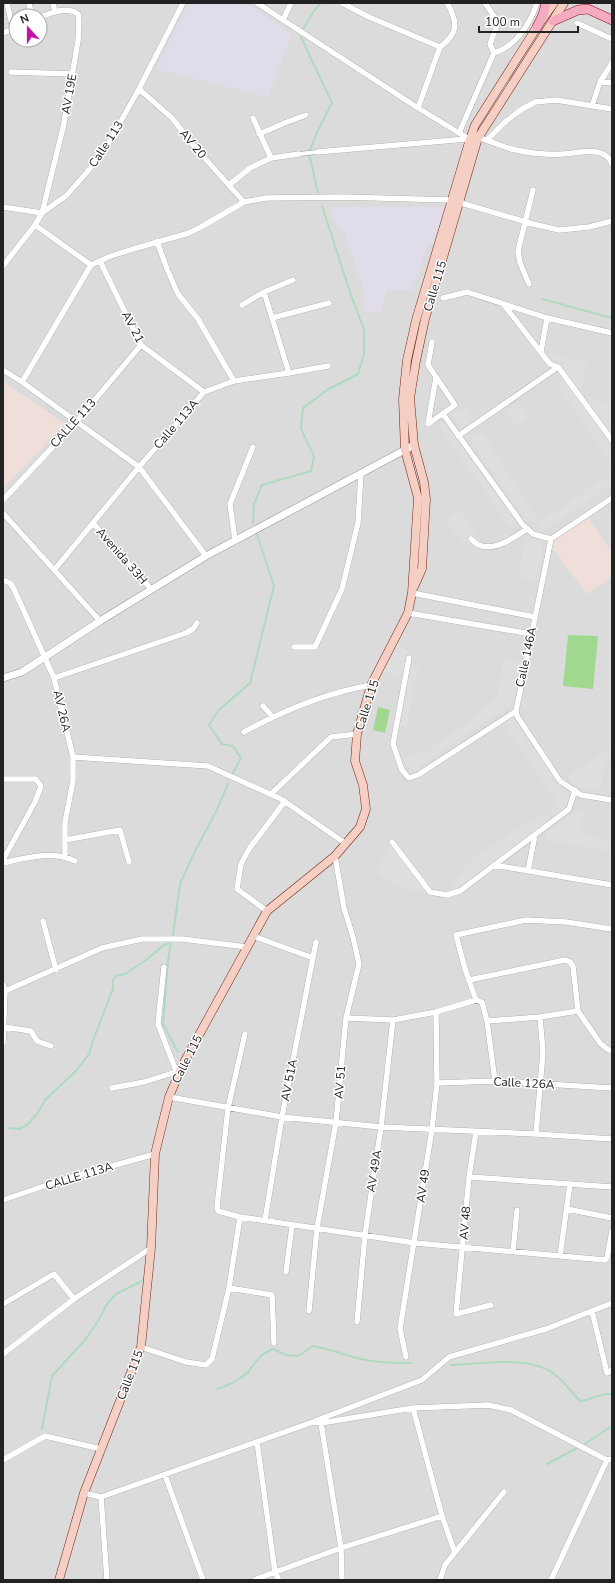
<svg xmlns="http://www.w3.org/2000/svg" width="615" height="1583" viewBox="0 0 615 1583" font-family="'Nunito Sans',sans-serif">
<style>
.residential{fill:#dcdbdc;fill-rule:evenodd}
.industrial{fill:#e1dce9}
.education{fill:#f0dedb}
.pitch{fill:#a1d890}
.parking{fill:#dedede}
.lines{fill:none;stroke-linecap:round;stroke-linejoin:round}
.stream{stroke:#aedabf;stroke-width:2}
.pedestrian-casing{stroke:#969696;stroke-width:5}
.minor-casing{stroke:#969696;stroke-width:6}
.tertiary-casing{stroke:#969696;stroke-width:8}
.secondary-casing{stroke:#722910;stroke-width:9}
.primary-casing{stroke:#910e26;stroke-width:10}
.pedestrian{stroke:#fff;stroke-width:4}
.minor{stroke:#fff;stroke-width:5.5}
.tertiary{stroke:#fff;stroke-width:7}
.secondary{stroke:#f5cec4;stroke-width:8}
.primary{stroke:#f4abc0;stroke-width:9}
.labels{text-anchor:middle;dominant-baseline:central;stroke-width:3;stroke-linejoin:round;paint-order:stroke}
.street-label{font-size:12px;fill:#222;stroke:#fff}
</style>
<rect width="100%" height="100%" fill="#f1eaeb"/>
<!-- residential -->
<path class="residential" d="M 3,3 L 612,3 L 612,1580 L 3,1580 ZM 16,16 L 40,16 L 40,40 L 16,40 Z"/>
<!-- industrial -->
<path class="industrial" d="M 189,3 L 246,3 L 292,34 L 268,97 L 156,69 Z
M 332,207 L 445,207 L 434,244 L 428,244 L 413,290 L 386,290 L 382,312 L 364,312 L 363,287 L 344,232 L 336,225 L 333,217 Z"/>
<!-- education -->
<path class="education" d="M 3,381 L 65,424 L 3,488 Z
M 588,518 L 612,552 L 612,576 L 587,594 L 553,549 L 554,541 Z"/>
<!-- pitch -->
<path class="pitch" d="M 568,635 L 598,636 L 593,689 L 563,686 Z
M 378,707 L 390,710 L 385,733 L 373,730 Z"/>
<!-- parking -->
<path class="parking" d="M 551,354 L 587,363 L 581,392 L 563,368 Z
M 565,380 L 612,447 L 612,463 L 557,386 Z
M 585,396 L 612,404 L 612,431 Z
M 519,401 L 529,416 L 516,426 L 505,411 Z
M 465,407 L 475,420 L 461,429 L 451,415 Z
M 446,423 L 516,522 L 510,527 L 440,427 Z
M 482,433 L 539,520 L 534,523 L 524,518 L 470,440 Z
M 612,473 L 612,484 L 545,530 L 536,525 Z
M 459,509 L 476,533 L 464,543 L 445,521 Z
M 526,536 L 544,540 L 536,582 L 518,580 Z
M 397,645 L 408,650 L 402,677 L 382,672 Z
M 504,658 L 522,660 L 513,703 L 414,771 L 408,767 L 403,759 L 413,752 L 415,755 L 420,752 L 423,755 L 482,712 L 481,710 L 497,698 Z
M 411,663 L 418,665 L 407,728 L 400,726 Z
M 513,716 L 569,798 L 565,808 L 553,818 L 549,810 L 558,802 L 503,724 Z
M 612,746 L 612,758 L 605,763 L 600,790 L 577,786 L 572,783 L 568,776 Z
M 579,809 L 585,811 L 579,834 L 612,842 L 612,851 L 546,840 L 546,834 Z
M 547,813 L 551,820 L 456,889 L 452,881 L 465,871 L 463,866 L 530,820 L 533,822 Z
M 392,845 L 427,893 L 395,886 L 376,871 Z"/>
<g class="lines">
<!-- stream -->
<path class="stream" d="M 303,29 L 313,12 L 321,3
M 301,37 L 332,103 L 317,132 L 309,153 L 318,193
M 542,299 L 612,318
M 253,523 L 254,504 L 262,485 L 311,471 L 314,456 L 301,429 L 303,408 L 327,390 L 358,374 L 364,354 L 364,330 L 351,295 L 322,206
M 233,773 L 241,758 L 233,746 L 222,744 L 209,725 L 219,710 L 250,683 L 274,586 L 257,534
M 173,935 L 180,884 L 195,851 L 217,810 L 228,784
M 9,1128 L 19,1129 L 27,1125 L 37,1114 L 45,1100 L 76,1071 L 89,1054 L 95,1035 L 113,989 L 113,980 L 116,976 L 125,974 L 146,960 L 164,945 L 171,943 L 168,961 L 163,1024 L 178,1052
M 451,1365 C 480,1364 530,1355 554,1374 C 565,1382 571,1392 580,1401 C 593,1400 597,1393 612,1394
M 217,1389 C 228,1385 239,1381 248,1372 C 258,1360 257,1356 273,1349 L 286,1355 L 298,1356 L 313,1346 C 330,1349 345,1355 361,1359 C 377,1363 394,1363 411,1363
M 42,1429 L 52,1376 L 85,1340 L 98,1321 L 107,1304 L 116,1294 L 142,1281
M 585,1444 L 612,1426
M 547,1464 L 579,1447"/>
<defs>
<path id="pedestrian" d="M 299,154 L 317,152"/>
<path id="minor" d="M 7,3 L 13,29
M 29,3 L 32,16
M 53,3 L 55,12
M 257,3 L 418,108 L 469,139
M 342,3 L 369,17 L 440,47 L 418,108
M 283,20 L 291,3
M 577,23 L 612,39
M 3,33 L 16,28
M 440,47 C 459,33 458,22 447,3
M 494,53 C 515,47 530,24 537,3
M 11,72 L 73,74
M 600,82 L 612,83
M 139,89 L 172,118 L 193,145 L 244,202
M 592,106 L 600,82 L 612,63
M 253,118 L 271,158
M 459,133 L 494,53 L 490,44 L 498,22 L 485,3
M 259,134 L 287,122 L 306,115
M 487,140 L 504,123 L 519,111 L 535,102 L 556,100 L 612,109
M 317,152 L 478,138 C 491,140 503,148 516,150 C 530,153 548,155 562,154 C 577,154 605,144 612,164
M 229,185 L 250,168 L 271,158 L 299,154
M 3,207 L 42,213 L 63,128 L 78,41 L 79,20 L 78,14 C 66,6 52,13 40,17
M 35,225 L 91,265
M 157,241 L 167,269 L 178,294 L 198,319 L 234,381
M 100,261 L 141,345 L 204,392
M 3,266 L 35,225 L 42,213 L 67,195 L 87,172 L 108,144 L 139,89 L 183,3
M 529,284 L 520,263 L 518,251 L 533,190
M 443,298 L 467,292 L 547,318 L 612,333
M 242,305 L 264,292 L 293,280
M 504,305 L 550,364 L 558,367 L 612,440
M 272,318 L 329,303
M 432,342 L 428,365 L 455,405 L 428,424 L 436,377
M 541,352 L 547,318
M 3,370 L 22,382 L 139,467 L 206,556
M 289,373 L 328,366
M 22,382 L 91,265 L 111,256 L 133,249 L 189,233 L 201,227 L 244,202 L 266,198 L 342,197 L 451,200 L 533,224 L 559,230 L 589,227 L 612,221
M 443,414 L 523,525 L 533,534 L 551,539
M 458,436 L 558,367
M 612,498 L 551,539 L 516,711 L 517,716 L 560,781 L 581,795 L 612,800
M 3,500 L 77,421 L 141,345
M 3,513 L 100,621
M 93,523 L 151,589
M 471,539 C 473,541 476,544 479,545 C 494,552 515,537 527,529
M 235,540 L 230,504 L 253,447
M 55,569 L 139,467 L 204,392 L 234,381 L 289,373 L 264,292
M 3,580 L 10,583 L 13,587 L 54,678 L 73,757 L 73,781 L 65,822 L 65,856
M 412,593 L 535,617
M 408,613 L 531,634
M 294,647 L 315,647 L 342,589 L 358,523 L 361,473
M 409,658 L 393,744 L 402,770 L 409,778 L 418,775 L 516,711
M 54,678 L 186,633 L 193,629 L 197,623
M 263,706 L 272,716
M 244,732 C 284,710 327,693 371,685
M 73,757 L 208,766 L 281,799 L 345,843
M 3,779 L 36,779 L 41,786 L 35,802 L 3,860
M 271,794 L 331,737 L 357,734
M 65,840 L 120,830 L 129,862
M 392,842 L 430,892 L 447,895 L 460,891 L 569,809 L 575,790
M 3,863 C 25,858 53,850 75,861
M 494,865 L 612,885
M 528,871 L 535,835
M 267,911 L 237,889 L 241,864 L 249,849 L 285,801
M 43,921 L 56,970
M 253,936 L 313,958
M 164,967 L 158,1024 L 178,1076
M 469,980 L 565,960 L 570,962 L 573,966 L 578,1011 L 600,1043 L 607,1049 L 612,1051
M 3,984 L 5,992 L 3,1043
M 3,992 L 102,948 L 142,939 L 182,939 L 247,947
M 346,1018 L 393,1020 L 436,1012 L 476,1000
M 487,1021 L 540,1017 L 578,1011
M 4,1027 L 31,1031 L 37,1041 L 51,1046
M 245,1034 L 228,1108 L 217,1207 L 218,1211 L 240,1217 L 415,1243 L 605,1260 L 607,1258 L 612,1231
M 495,1081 L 487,1021 L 482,1002 L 476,1000 L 465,969 L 456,935 L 526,920 L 566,922 L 612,929
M 437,1083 L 495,1081 L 612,1088
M 112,1088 L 144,1082 L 176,1072
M 169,1097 L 282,1117 L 381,1127 L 536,1134 L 612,1139
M 476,1132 L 469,1177 L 456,1314 L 491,1305
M 536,1134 L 543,1052 L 540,1017
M 469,1177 L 612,1187
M 3,1200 L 65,1179 L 155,1154
M 567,1209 L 612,1218
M 265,1220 L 282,1117 L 316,942
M 513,1252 L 517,1210
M 560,1256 L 570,1184
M 286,1272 L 292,1226
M 229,1288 L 272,1295 L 274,1343
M 3,1304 L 54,1274 L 74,1299
M 309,1311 L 317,1228 L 336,1122 L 346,1018 L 359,964 L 353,937 L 344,908 L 335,856
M 592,1311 L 607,1373 L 612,1370
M 357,1322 L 365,1235 L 381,1127 L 393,1020
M 141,1347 L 186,1362 L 206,1365 L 212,1359 L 229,1288 L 240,1217
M 3,1354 L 74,1299 L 151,1248
M 406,1357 L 400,1329 L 432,1129 L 437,1083 L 436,1012
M 413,1408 L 442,1516 L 455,1553
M 315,1421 L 422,1380 L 449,1357 L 546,1329 L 612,1303
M 321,1423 L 341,1548 L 342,1580
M 257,1442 L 275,1572 L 279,1580
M 3,1460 L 45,1436 L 101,1449
M 165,1475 L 203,1580
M 84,1493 L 101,1497 L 313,1422 L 321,1423 L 413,1408 L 488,1405 L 511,1410 L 607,1460 L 612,1459
M 101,1497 L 107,1580
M 254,1580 L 341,1548 L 442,1516
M 440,1580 L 445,1565 L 504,1492
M 551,1580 L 607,1460"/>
<path id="tertiary" d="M 3,678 L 22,672 L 100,621 L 206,556 L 414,445"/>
<path id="secondary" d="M 414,587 L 422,569 L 426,499 L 424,482 L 414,445 L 410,398 L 416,361 L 425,319 L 478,138 L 564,3
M 59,1580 L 84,1493 L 141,1347 L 151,1248 L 155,1154 L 169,1097 L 182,1066 L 267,911 L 335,856 L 360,827 L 366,809 L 363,785 L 355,761 L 357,734 L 371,685 L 408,613 L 412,593 L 418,498 L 405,450 L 403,399 L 407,360 L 416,320 L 470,139 L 475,125 L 537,27 L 554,3"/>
<path id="primary" d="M 553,21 L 578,10 L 588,9 L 612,20
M 537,27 L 543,15 L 546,3"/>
</defs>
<!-- pedestrian casing -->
<use href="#pedestrian" class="pedestrian-casing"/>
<!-- minor casing -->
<use href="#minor" class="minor-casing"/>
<!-- tertiary casing -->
<use href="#tertiary" class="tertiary-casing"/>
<!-- secondary casing -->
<use href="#secondary" class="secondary-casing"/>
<!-- primary casing -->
<use href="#primary" class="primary-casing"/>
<!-- pedestrian -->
<use href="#pedestrian" class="pedestrian"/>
<!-- minor -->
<use href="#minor" class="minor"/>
<!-- tertiary -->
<use href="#tertiary" class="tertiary"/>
<!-- secondary -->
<use href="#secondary" class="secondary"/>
<!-- primary -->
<use href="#primary" class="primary"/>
</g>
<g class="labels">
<!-- street labels -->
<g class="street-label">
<text transform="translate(69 94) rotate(-80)">AV 19E</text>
<text transform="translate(106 144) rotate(-57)">Calle 113</text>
<text transform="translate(193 144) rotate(50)">AV 20</text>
<text transform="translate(435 286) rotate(-73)">Calle 115</text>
<text transform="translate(133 327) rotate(62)">AV 21</text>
<text transform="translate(73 423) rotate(-48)">CALLE 113</text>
<text transform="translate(176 424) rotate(-49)">Calle 113A</text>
<text transform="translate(122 556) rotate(49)">Avenida 33H</text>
<text transform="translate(526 657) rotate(-78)">Calle 146A</text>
<text transform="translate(367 705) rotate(-72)">Calle 115</text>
<text transform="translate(62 711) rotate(77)">AV 26A</text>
<text transform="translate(187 1059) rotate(-63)">Calle 115</text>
<text transform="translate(289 1080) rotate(-79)">AV 51A</text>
<text transform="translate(340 1082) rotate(-85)">AV 51</text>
<text transform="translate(524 1083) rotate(3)">Calle 126A</text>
<text transform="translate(374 1171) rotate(-81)">AV 49A</text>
<text transform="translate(79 1176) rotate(-17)">CALLE 113A</text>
<text transform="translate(423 1186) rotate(-82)">AV 49</text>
<text transform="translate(465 1223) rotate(-85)">AV 48</text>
<text transform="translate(130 1375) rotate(-69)">Calle 115</text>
</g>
</g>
<!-- border -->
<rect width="615" height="1583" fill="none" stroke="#222222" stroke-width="8"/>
<!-- north arrow -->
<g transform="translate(28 28) rotate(339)"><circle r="19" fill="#ffffff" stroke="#a7a7a7"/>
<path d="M0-3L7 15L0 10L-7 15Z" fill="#c113a7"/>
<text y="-6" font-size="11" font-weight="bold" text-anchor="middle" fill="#222222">N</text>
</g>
<!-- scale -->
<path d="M479 26v6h99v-6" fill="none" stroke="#222222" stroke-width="2"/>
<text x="485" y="26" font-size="12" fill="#222222" stroke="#ffffff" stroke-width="3" paint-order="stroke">100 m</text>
</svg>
